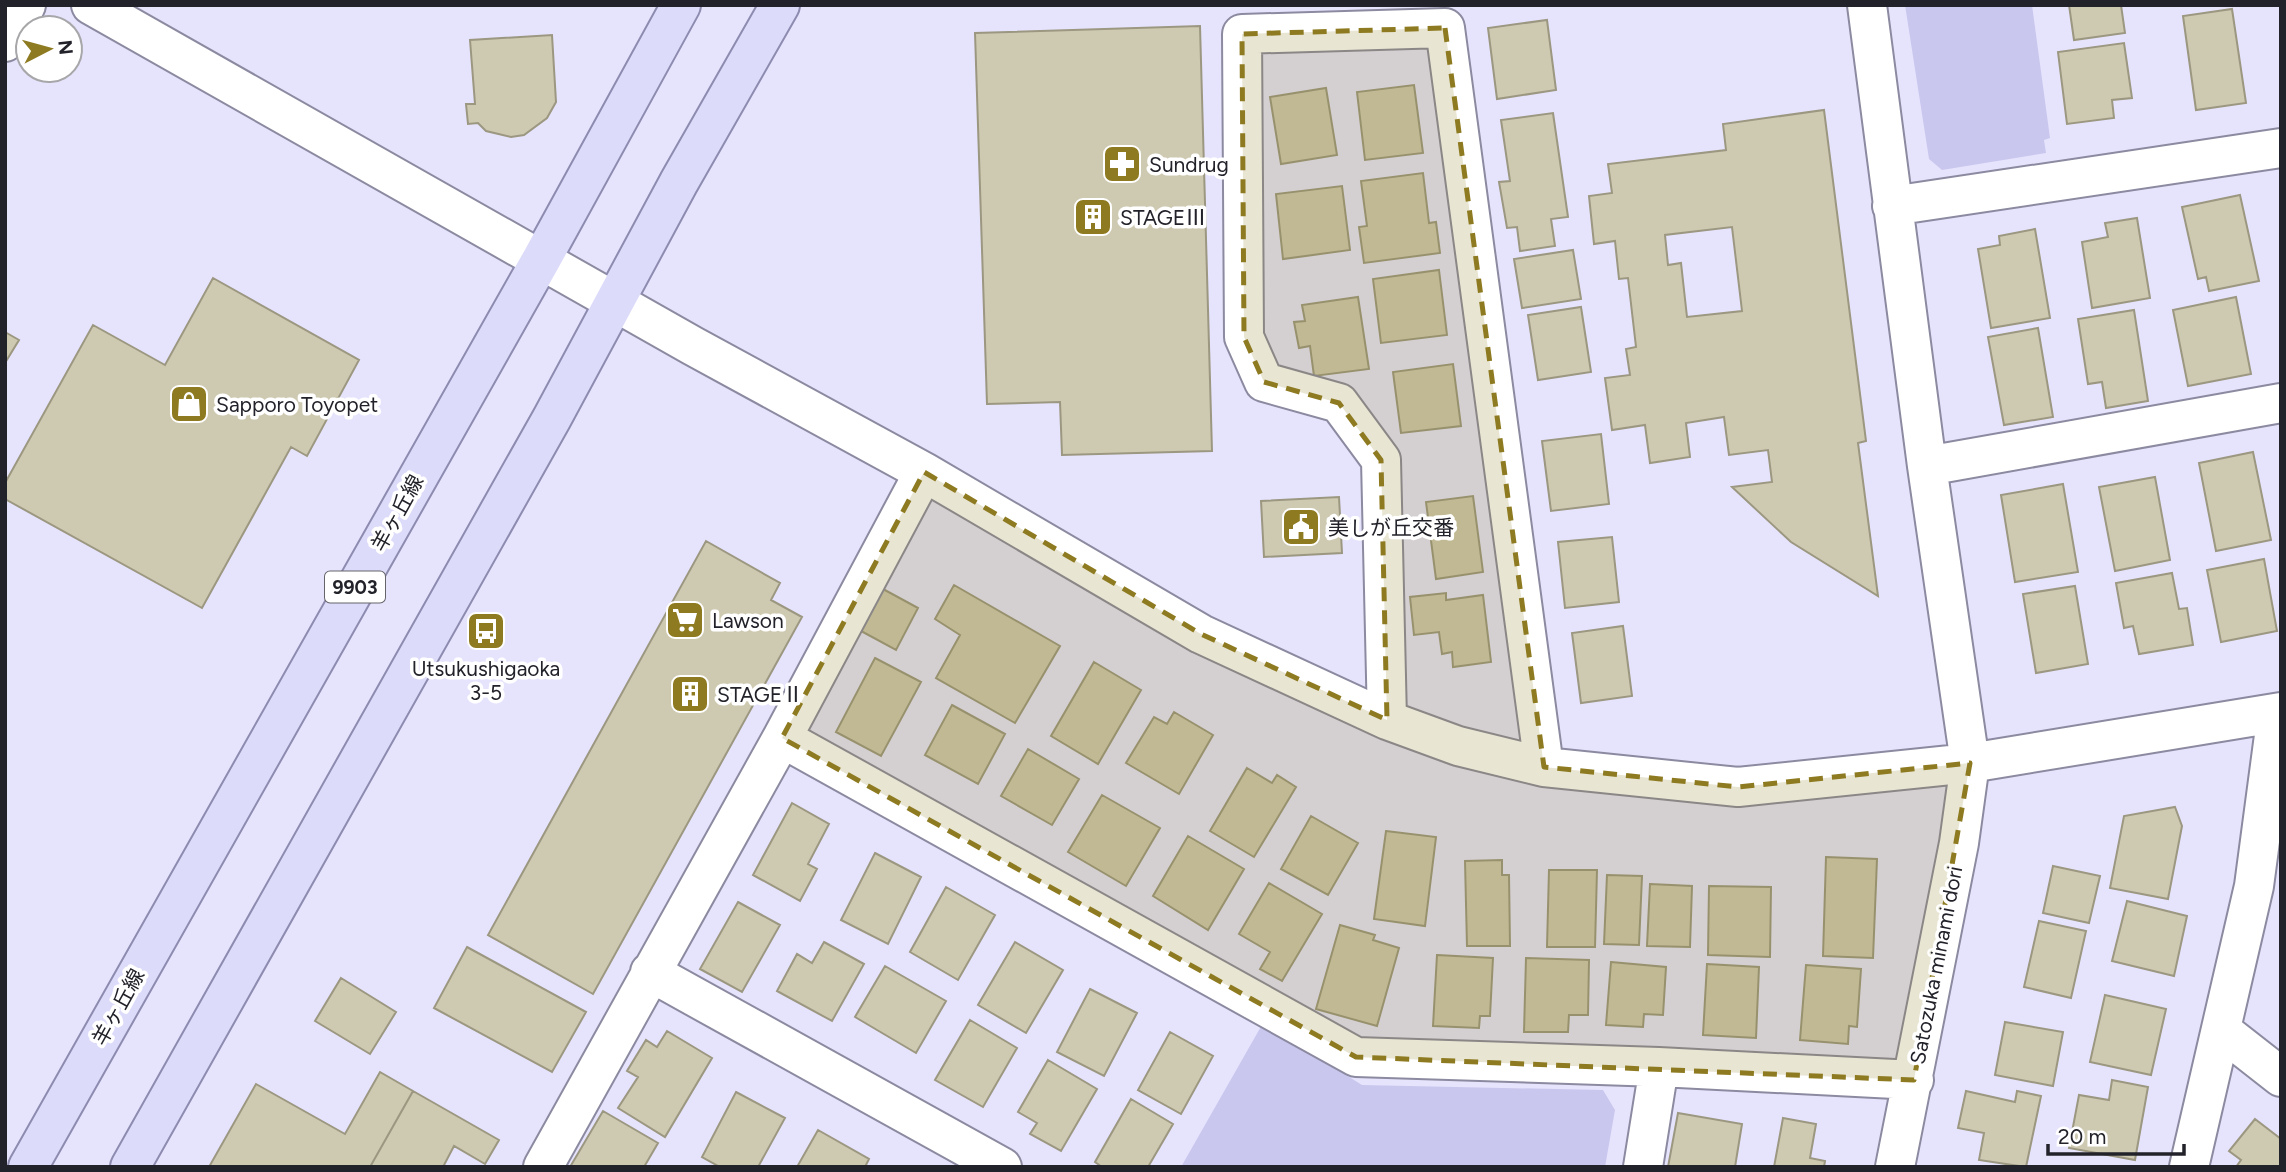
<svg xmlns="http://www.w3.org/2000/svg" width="2286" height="1172" viewBox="0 0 2286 1172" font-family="Figtree,'Noto Sans JP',sans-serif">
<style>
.green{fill:#cac7ee}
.building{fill:#cec9b1;stroke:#9c9780;stroke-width:2;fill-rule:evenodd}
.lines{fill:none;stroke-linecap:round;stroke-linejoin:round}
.minor-casing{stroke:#8b8aa0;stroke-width:42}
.major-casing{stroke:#8d8baf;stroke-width:42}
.minor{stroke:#fff;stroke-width:38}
.major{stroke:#dddbfa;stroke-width:38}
.marked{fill:#8e7b21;fill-opacity:0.2;stroke:#8e7b21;stroke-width:5;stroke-dasharray:14 9;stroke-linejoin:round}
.labels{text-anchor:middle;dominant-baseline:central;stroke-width:7;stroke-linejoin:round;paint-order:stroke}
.shield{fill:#fff;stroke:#64646a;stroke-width:2}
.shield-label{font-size:19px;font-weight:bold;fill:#22222a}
.poi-label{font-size:21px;fill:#22222a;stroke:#fff;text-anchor:start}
.street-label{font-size:21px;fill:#22222a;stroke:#fff}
</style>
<rect width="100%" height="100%" fill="#e6e4fd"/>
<!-- green -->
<path class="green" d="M 1905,5 L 2032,5 L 2050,138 L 2044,140 L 2046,153 L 1942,170 L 1929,159 Z
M 1263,1023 L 1362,1085 L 1603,1090 L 1615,1110 L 1605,1167 L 1181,1167 Z"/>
<!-- building -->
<path class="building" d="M 2069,5 L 2121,5 L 2125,33 L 2074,40 Z
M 2232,9 L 2246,103 L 2196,110 L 2183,16 Z
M 1547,20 L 1556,90 L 1497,99 L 1488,28 Z
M 1200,26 L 1212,451 L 1062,455 L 1060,402 L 987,404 L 975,33 Z
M 552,35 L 556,102 L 547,118 L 524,135 L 511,137 L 486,131 L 478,123 L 468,124 L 466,104 L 475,104 L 470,40 Z
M 2124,43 L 2132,98 L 2112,100 L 2114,118 L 2067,124 L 2058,52 Z
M 1414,85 L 1423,153 L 1365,160 L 1357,92 Z
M 1326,88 L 1337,155 L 1281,164 L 1270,97 Z
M 1824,110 L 1866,441 L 1858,443 L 1878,596 L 1791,542 L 1732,487 L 1772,482 L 1768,450 L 1729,455 L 1724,417 L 1686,423 L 1690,457 L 1650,463 L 1645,425 L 1612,430 L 1605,378 L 1630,375 L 1626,349 L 1636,347 L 1628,278 L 1619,279 L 1615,241 L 1594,244 L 1589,196 L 1612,193 L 1608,164 L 1726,150 L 1723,124 ZM 1732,227 L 1742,311 L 1687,317 L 1681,263 L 1668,265 L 1665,235 Z
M 1553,113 L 1568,217 L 1551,219 L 1555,246 L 1520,251 L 1517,227 L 1507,228 L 1499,182 L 1510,181 L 1501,120 Z
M 1423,173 L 1429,223 L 1436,222 L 1440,253 L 1364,263 L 1359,227 L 1367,226 L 1361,181 Z
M 1342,186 L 1350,250 L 1283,259 L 1276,194 Z
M 2240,195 L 2259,281 L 2209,291 L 2206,277 L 2198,279 L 2182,207 Z
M 2137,218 L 2150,298 L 2092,308 L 2082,242 L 2108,237 L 2105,223 Z
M 2035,229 L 2050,318 L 1991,328 L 1978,249 L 2000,245 L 1999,236 Z
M 1573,250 L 1581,299 L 1522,308 L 1514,259 Z
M 1439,270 L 1447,335 L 1381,343 L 1373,279 Z
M 213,278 L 359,360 L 307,456 L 291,447 L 202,608 L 5,499 L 5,483 L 93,325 L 165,365 Z
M 1358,297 L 1369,369 L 1314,376 L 1310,346 L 1299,348 L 1294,322 L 1305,321 L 1302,305 Z
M 2236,297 L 2251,374 L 2188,386 L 2173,310 Z
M 1581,307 L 1591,372 L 1538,380 L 1528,315 Z
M 2134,310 L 2148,401 L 2106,408 L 2102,382 L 2088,384 L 2078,319 Z
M 2038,328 L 2053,417 L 2004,425 L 1988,337 Z
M 5,332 L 19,340 L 5,363 Z
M 1453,364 L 1461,426 L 1401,433 L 1393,372 Z
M 1601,434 L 1609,504 L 1551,511 L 1542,441 Z
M 2253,452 L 2271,540 L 2216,551 L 2199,463 Z
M 2155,477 L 2170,560 L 2115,571 L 2099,487 Z
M 2063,484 L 2078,572 L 2015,582 L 2001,495 Z
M 1473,496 L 1483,572 L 1436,579 L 1426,502 Z
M 1339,497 L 1342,553 L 1264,557 L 1261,501 Z
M 1612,537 L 1619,602 L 1565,608 L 1558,542 Z
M 706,541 L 780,583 L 771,600 L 802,617 L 593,994 L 488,935 Z
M 2264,559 L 2277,631 L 2221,642 L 2207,570 Z
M 2172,573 L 2179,609 L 2187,608 L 2193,645 L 2139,654 L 2133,626 L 2124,628 L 2116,583 Z
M 954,585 L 1060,646 L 1015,723 L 936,678 L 960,635 L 935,619 Z
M 2075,586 L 2088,664 L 2036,673 L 2023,594 Z
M 883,589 L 918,608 L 896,650 L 861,631 Z
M 1446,593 L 1446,600 L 1483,595 L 1491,662 L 1453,667 L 1452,652 L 1442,654 L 1439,632 L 1414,635 L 1410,597 Z
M 1623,626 L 1632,696 L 1581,703 L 1572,633 Z
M 875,658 L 921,682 L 881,756 L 836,732 Z
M 1094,662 L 1141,690 L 1098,764 L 1051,736 Z
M 952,705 L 1005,734 L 978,784 L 925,755 Z
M 1174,712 L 1213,735 L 1179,794 L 1126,763 L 1154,717 L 1167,724 Z
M 1028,749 L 1079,779 L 1052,825 L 1001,796 Z
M 1247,768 L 1272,783 L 1277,775 L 1296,787 L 1254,857 L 1210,831 Z
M 1102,795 L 1160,828 L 1126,886 L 1068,852 Z
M 792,803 L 829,824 L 808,864 L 817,869 L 800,901 L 753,875 Z
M 2175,807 L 2182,826 L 2168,899 L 2110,888 L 2124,816 Z
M 1311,816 L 1358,843 L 1328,895 L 1281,869 Z
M 1386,831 L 1436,837 L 1425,926 L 1374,919 Z
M 1188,836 L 1244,869 L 1208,930 L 1153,896 Z
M 875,853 L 921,877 L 888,944 L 841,920 Z
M 1826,857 L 1877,859 L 1873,958 L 1823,956 Z
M 1502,860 L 1502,875 L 1509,875 L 1510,946 L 1467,946 L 1465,861 Z
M 2053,866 L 2100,876 L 2089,923 L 2043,913 Z
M 1549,870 L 1597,870 L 1595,947 L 1547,947 Z
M 1607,875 L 1642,876 L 1639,945 L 1604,944 Z
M 1269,883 L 1322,914 L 1282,981 L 1260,969 L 1270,952 L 1239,934 Z
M 1650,884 L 1692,886 L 1690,947 L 1647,946 Z
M 1709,886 L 1771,887 L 1770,957 L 1708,955 Z
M 946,887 L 995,915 L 958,980 L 910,952 Z
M 2127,901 L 2187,916 L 2174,976 L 2112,961 Z
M 738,902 L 780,925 L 742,992 L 700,969 Z
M 2039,921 L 2086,931 L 2071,998 L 2024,987 Z
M 1340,925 L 1375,935 L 1373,940 L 1399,948 L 1377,1026 L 1316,1009 Z
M 824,942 L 864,964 L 832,1021 L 777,991 L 797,954 L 812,963 Z
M 1015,942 L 1063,970 L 1026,1033 L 978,1005 Z
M 467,947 L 586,1012 L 552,1072 L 434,1008 Z
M 1437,955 L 1493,958 L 1490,1016 L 1480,1016 L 1479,1028 L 1433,1026 Z
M 1526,958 L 1589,960 L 1588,1015 L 1569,1015 L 1568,1032 L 1524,1032 Z
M 1611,962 L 1666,967 L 1663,1015 L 1644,1014 L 1643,1027 L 1606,1025 Z
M 1707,964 L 1759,967 L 1756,1038 L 1703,1035 Z
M 1806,965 L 1861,969 L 1857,1027 L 1849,1026 L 1848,1044 L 1800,1040 Z
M 885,966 L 946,1001 L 916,1053 L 855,1017 Z
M 341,978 L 396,1012 L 370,1054 L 315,1021 Z
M 1090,989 L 1137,1013 L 1104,1076 L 1057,1052 Z
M 2105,995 L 2166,1009 L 2151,1075 L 2090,1062 Z
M 970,1020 L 1017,1048 L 983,1107 L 935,1080 Z
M 2005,1022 L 2063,1032 L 2053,1086 L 1995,1075 Z
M 667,1031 L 712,1058 L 665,1137 L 618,1108 L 638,1077 L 627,1071 L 646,1040 L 657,1047 Z
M 1170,1032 L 1213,1056 L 1181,1114 L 1138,1090 Z
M 1048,1060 L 1097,1089 L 1061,1151 L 1030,1134 L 1037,1123 L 1018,1112 Z
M 380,1072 L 413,1091 L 370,1167 L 209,1167 L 256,1084 L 345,1134 Z
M 2112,1080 L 2148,1087 L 2135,1160 L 2069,1148 L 2079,1095 L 2109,1100 Z
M 413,1091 L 499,1140 L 485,1164 L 454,1146 L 443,1167 L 370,1167 Z
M 1966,1091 L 2015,1102 L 2017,1091 L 2041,1096 L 2026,1167 L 1979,1160 L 1984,1133 L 1958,1128 Z
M 736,1092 L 785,1118 L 758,1167 L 720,1167 L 702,1157 Z
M 1131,1099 L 1173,1124 L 1148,1167 L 1102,1167 L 1095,1162 Z
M 603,1111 L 658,1143 L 644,1167 L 570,1167 Z
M 1678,1113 L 1742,1124 L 1735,1167 L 1668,1167 Z
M 1783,1118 L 1816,1124 L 1810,1158 L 1825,1161 L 1824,1167 L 1774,1167 Z
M 2255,1119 L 2281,1139 L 2281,1167 L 2236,1167 L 2241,1160 L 2229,1151 Z
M 818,1130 L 869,1159 L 865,1167 L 797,1167 Z"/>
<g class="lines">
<defs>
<path id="minor" d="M 91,5 L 693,346 L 924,472 L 1201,634 L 1387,720 L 1458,746 L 1544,767 L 1738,787 L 1970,763 L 2281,712
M 1867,5 L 1927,466 L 1970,763 L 1959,843 L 1895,1167
M 5,42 L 26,5
M 1892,206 L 2281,148
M 1927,466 L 2281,403
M 1387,720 L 1381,460 L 1339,403 L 1264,382 L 1244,337 L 1242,34 L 1445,28 L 1544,767
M 782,738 L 1356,1057 L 1659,1067 L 1914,1080
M 650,972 L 1002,1167
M 2221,1030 L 2281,1077
M 543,1167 L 782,738 L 924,472
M 1643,1167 L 1659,1067
M 2189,1167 L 2254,886 L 2277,713"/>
<path id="major" d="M 28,1167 L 541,260 L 681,5
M 130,1167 L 552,418 L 679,182 L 780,5"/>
</defs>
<!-- minor casing -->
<use href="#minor" class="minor-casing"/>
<!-- major casing -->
<use href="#major" class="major-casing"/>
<!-- minor -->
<use href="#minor" class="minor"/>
<!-- major -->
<use href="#major" class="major"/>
</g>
<!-- marked area -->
<path class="marked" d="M 1445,28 L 1544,767 L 1738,787 L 1970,763 L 1914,1080 L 1356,1057 L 782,738 L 924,472 L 1201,634 L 1387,720 L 1381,460 L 1339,403 L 1264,382 L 1244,337 L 1242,34 Z"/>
<!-- icons -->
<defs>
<symbol id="pharmacy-square" viewBox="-11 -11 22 22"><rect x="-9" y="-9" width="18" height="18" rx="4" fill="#8e7b21" stroke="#fff"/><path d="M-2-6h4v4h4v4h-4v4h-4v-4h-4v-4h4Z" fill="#fff"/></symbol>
<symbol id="building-square" viewBox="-11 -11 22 22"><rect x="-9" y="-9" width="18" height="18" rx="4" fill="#8e7b21" stroke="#fff"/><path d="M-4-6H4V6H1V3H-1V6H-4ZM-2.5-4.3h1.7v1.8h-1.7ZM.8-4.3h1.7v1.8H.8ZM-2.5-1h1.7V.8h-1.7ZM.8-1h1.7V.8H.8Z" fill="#fff"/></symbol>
<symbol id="shop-square" viewBox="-11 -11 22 22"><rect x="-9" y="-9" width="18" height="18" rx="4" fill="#8e7b21" stroke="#fff"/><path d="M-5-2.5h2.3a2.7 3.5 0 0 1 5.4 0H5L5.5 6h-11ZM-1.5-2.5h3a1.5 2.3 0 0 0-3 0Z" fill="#fff"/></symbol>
<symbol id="civic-square" viewBox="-11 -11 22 22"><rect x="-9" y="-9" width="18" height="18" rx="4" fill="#8e7b21" stroke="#fff"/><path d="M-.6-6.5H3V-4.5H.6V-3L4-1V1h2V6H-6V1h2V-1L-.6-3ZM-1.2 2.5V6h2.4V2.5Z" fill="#fff"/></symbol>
<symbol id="supermarket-square" viewBox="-11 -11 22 22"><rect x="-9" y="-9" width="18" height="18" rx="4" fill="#8e7b21" stroke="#fff"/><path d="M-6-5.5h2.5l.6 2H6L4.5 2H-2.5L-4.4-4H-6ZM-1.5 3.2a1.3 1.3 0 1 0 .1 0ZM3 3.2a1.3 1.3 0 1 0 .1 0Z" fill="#fff"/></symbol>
<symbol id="bus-square" viewBox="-11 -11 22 22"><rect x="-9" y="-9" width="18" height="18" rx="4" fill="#8e7b21" stroke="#fff"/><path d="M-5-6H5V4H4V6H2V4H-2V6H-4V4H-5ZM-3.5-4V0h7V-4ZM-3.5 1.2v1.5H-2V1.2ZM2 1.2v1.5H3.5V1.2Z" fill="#fff"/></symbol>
</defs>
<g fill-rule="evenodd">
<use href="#pharmacy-square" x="1100" y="142" width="44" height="44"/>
<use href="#building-square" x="1071" y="195" width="44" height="44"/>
<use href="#shop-square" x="167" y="382" width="44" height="44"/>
<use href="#civic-square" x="1279" y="505" width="44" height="44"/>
<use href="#supermarket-square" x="663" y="598" width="44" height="44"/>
<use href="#bus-square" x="464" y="609" width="44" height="44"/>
<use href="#building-square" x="668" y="672" width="44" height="44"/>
</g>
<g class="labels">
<!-- shield labels -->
<rect class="shield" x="325" y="571.5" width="60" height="31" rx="5"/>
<g class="shield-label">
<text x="355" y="587">9903</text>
</g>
<!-- poi labels -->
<g class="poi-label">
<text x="1149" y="164">Sundrug</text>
<text x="1120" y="217">STAGEⅢ</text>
<text x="216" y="404">Sapporo Toyopet</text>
<text x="1328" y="527">美しが丘交番</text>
<text x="712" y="620">Lawson</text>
<text x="486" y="668" text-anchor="middle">Utsukushigaoka<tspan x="486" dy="24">3-5</tspan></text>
<text x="717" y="694">STAGEⅡ</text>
</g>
<!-- street labels -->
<g class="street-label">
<text transform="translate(397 513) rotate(-61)">羊ヶ丘線</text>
<text transform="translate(1936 965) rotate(-79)">Satozuka minami dori</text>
<text transform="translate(118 1007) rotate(-61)">羊ヶ丘線</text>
</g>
</g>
<!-- border -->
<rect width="2286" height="1172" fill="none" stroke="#22222a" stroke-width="14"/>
<!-- north arrow -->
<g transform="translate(49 49) rotate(84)"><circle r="33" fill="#ffffff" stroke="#a7a7aa" stroke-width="2"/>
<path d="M0-5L12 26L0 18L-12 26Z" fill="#8e7b21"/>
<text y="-10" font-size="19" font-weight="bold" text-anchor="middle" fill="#22222a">N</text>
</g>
<!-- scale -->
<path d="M2048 1144v10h136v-10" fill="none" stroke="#22222a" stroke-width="3.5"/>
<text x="2058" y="1144" font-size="21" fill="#22222a" stroke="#ffffff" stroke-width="5" paint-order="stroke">20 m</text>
</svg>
